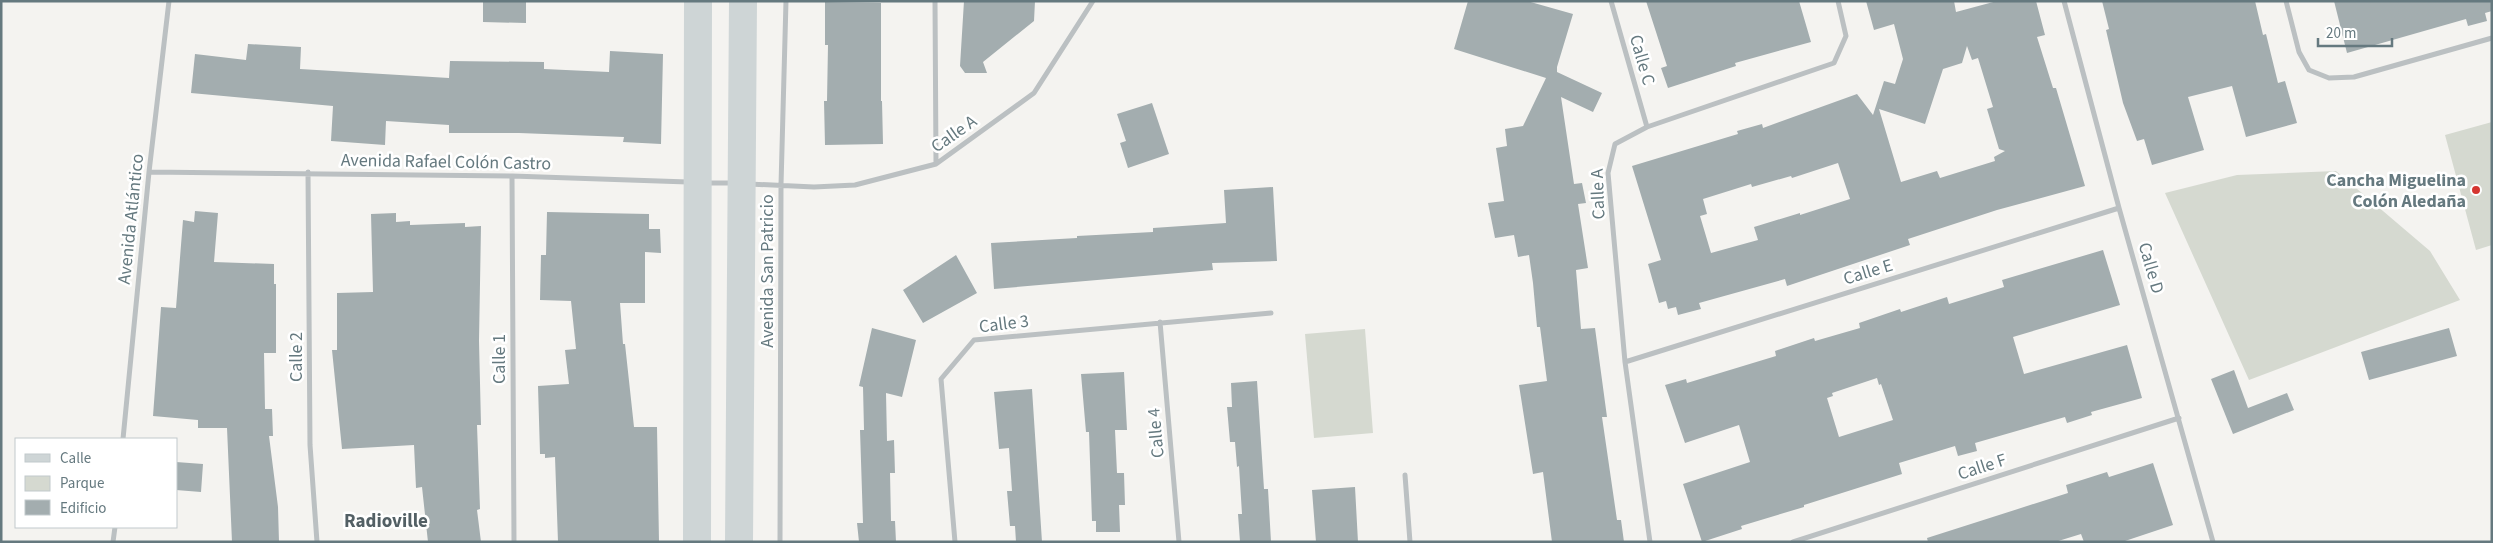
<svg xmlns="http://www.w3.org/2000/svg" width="2493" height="543" viewBox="0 0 2493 543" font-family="'Source Sans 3',sans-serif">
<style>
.green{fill:#d5d9d0}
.building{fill:#a3adaf;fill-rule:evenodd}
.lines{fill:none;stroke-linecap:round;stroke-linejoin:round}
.street{stroke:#bbc0c2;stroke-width:5}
.primary{stroke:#ced5d6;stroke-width:28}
.poi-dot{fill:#d53630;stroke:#fff;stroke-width:2}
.labels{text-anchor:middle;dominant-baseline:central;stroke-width:5;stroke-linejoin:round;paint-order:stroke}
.street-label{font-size:18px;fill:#65797f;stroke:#fff}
.poi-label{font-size:18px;font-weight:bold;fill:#65797f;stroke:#fff;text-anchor:end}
.neighbourhood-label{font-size:19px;font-weight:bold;fill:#536065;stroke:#fff}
</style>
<rect width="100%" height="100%" fill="#f4f3f0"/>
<!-- green -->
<path class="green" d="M 2492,122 L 2492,245 L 2476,250 L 2445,135 Z
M 2336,171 L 2430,251 L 2460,300 L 2249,380 L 2165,193 L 2237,175 Z
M 1365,329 L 1373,433 L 1314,438 L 1305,334 Z"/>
<!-- building -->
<path class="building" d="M 483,1 L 526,1 L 526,23 L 483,22 Z
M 964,1 L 1035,1 L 1034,21 L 983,62 L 987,73 L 965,73 L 960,66 Z
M 1468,1 L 1527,1 L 1573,14 L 1557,67 L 1557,72 L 1602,93 L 1593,112 L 1561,97 L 1574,184 L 1582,183 L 1586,203 L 1578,204 L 1588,268 L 1576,270 L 1581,329 L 1595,328 L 1607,417 L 1602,417 L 1617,520 L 1621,520 L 1624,542 L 1552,542 L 1543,472 L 1533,474 L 1519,385 L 1547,381 L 1540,327 L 1537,327 L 1533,283 L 1529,255 L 1518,257 L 1514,235 L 1495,238 L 1488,203 L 1504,201 L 1496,148 L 1507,146 L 1505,129 L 1523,126 L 1546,78 L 1454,49 Z
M 1646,1 L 1799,1 L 1811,42 L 1735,63 L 1736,66 L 1668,88 L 1661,68 L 1667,66 Z
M 1866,1 L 1954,1 L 1956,12 L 1997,1 L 2036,1 L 2045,35 L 2037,37 L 2053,88 L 2056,88 L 2085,186 L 1997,210 L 1908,239 L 1910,245 L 1787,286 L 1785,279 L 1699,303 L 1701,309 L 1678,315 L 1676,307 L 1668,309 L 1666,301 L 1659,303 L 1648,264 L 1661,260 L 1632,166 L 1738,134 L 1737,131 L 1762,124 L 1763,128 L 1857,94 L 1873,115 L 1884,81 L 1895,84 L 1903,59 L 1894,24 L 1874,30 ZM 1967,46 L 1972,60 L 1978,58 L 1993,107 L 1987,109 L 1999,149 L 2005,151 L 1994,157 L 1995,161 L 1940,178 L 1937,171 L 1901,182 L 1879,109 L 1925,124 L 1943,69 L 1962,63 ZM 1838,163 L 1850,199 L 1800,215 L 1800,213 L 1754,227 L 1758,240 L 1711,253 L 1700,216 L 1707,214 L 1703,199 L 1751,184 L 1752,187 L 1791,176 L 1792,178 Z
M 2102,1 L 2255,1 L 2263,35 L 2266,34 L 2278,83 L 2285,81 L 2297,123 L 2246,137 L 2232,86 L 2188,97 L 2204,150 L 2152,165 L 2144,139 L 2137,141 L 2123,103 L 2106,30 L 2109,29 Z
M 2334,1 L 2492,1 L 2492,11 L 2485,13 L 2487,21 L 2468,26 L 2466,19 L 2347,53 Z
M 825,2 L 881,3 L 881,101 L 882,101 L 883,144 L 825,145 L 824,101 L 827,101 L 828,45 L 825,45 Z
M 248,44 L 301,47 L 300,69 L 449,78 L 450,61 L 544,62 L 544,69 L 609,72 L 610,51 L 663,54 L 661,144 L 623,142 L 624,137 L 519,133 L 449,133 L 449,125 L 386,121 L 385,145 L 331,141 L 333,106 L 191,93 L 195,54 L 246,60 Z
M 1152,103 L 1169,154 L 1128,168 L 1120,143 L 1126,141 L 1117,114 Z
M 1273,187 L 1277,261 L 1212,263 L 1213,270 L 994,289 L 991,243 L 1077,238 L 1077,236 L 1153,232 L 1153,228 L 1226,223 L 1224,190 Z
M 195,211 L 218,213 L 214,262 L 274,264 L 274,284 L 276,284 L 276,353 L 264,353 L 265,409 L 272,409 L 273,436 L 269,436 L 278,507 L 279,542 L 232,542 L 227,428 L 198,428 L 198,420 L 153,416 L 161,307 L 176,308 L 183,220 L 194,222 Z
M 547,212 L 649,214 L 649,229 L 660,229 L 661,253 L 645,252 L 645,303 L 620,303 L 623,344 L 625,344 L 634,427 L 657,427 L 659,542 L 558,542 L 555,457 L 545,458 L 545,454 L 540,454 L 538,386 L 569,384 L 565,350 L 576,349 L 571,301 L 540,300 L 541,255 L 546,255 Z
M 396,213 L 396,222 L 410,221 L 410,225 L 465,223 L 465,227 L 481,226 L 479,341 L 481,425 L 477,425 L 480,509 L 477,510 L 481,542 L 428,542 L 422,487 L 416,488 L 414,445 L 342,449 L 332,350 L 337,350 L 337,293 L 373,292 L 371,214 Z
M 2103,250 L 2120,305 L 2013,337 L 2024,374 L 2127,345 L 2142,398 L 2091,412 L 2092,415 L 2067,423 L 2065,417 L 1975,443 L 1977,451 L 1958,456 L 1955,446 L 1899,463 L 1902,474 L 1804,505 L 1804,507 L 1741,526 L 1742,529 L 1702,542 L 1683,484 L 1750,462 L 1739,425 L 1685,443 L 1665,385 L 1686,379 L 1687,383 L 1776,356 L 1775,351 L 1814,338 L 1815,341 L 1860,328 L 1859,323 L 1900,309 L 1901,312 L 1947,297 L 1949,304 L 2004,287 L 2002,280 ZM 1877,378 L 1879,385 L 1881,384 L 1893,420 L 1839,437 L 1827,398 L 1833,396 L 1832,393 Z
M 956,255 L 977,293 L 923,323 L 903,290 Z
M 872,328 L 916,340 L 902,397 L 886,393 L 887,441 L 894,440 L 895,473 L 890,473 L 891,521 L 895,521 L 896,542 L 859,542 L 857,523 L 863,523 L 860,430 L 864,430 L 863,387 L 859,386 Z
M 2449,328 L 2457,356 L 2369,380 L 2361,352 Z
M 2234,370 L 2248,408 L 2287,393 L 2294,410 L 2233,434 L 2211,379 Z
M 1124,372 L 1127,430 L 1115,430 L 1117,473 L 1124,473 L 1125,505 L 1119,505 L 1120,532 L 1096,532 L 1096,521 L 1092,521 L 1089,432 L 1086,432 L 1081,374 Z
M 1257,381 L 1264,489 L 1268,489 L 1271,542 L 1240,542 L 1238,514 L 1242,514 L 1239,466 L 1237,467 L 1235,442 L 1230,442 L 1227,407 L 1232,407 L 1231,383 Z
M 1032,389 L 1042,542 L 1016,542 L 1015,526 L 1010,526 L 1007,491 L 1012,491 L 1009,448 L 999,449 L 994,392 Z
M 176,462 L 203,464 L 201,492 L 176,490 Z
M 2153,463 L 2173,525 L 2122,542 L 2084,542 L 2081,534 L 2055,542 L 1928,542 L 1927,538 L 2068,493 L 2066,485 L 2107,472 L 2109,477 Z
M 1355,487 L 1358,542 L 1316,542 L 1312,490 Z"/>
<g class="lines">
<!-- street -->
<path class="street" d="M 935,1 L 936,164
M 1611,1 L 1647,127
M 2064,1 L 2119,208 L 2213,542
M 2286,1 L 2299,52 L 2309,70 L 2329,78 L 2354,77 L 2492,38
M 149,172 L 512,176 L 688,182
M 308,172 L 310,445 L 317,542
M 512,176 L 514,542
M 704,183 L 733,183
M 749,184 L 814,187 L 855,185 L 936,164 L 1034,93 L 1093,1
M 1160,322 L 1179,542
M 1625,362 L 2119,208
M 123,439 L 149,172 L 169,1
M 1405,475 L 1410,542
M 113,542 L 115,527
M 780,542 L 781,185 L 786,1
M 955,542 L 941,379 L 974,340 L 1271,313
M 1650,542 L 1625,362 L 1608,173 L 1615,144 L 1647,127 L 1834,63 L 1846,36 L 1838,1
M 1793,542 L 2179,418"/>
<!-- primary -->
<path class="primary" d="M 697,542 L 698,1
M 739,542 L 743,1"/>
</g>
<!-- markers -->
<circle class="poi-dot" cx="2476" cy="190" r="5"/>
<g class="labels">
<!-- street labels -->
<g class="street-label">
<text transform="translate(1642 60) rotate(74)">Calle C</text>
<text transform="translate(954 134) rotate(-35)">Calle A</text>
<text transform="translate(446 162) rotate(1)">Avenida Rafael Colón Castro</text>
<text transform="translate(1598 194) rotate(-92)">Calle A</text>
<text transform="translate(131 219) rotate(-84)">Avenida Atlántico</text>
<text transform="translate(2151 268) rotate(74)">Calle D</text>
<text transform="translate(767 271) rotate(-90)">Avenida San Patricio</text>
<text transform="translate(1868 272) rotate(-17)">Calle E</text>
<text transform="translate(1004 324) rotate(-7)">Calle 3</text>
<text transform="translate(296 357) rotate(-90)">Calle 2</text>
<text transform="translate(499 359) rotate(-90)">Calle 1</text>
<text transform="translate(1156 433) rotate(-95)">Calle 4</text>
<text transform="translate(1982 467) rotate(-18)">Calle F</text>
</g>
<!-- poi labels -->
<g class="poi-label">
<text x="2466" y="180">Cancha Miguelina<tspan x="2466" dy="21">Colón Aledaña</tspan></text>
</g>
<!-- neighbourhood labels -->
<g class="neighbourhood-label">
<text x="386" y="521">Radioville</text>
</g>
</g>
<!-- border -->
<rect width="2493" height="543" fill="none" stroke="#65797f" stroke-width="5"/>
<!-- legend -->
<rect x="15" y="438" width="162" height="90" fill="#ffffff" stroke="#c1c9cc"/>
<rect x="25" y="454" width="25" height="8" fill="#ced5d6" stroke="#c1c9cc"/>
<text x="60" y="463" font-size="15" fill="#65797f">Calle</text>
<rect x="25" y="476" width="25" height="15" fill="#d5d9d0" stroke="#c1c9cc"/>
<text x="60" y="488" font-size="15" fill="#65797f">Parque</text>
<rect x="25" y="500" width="25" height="15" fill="#a3adaf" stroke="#c1c9cc"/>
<text x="60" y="513" font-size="15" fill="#65797f">Edificio</text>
<!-- scale -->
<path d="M2318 38v8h74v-8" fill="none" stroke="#65797f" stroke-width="2.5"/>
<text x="2326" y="38" font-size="15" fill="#65797f" stroke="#ffffff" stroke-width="4" paint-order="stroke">20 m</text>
</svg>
